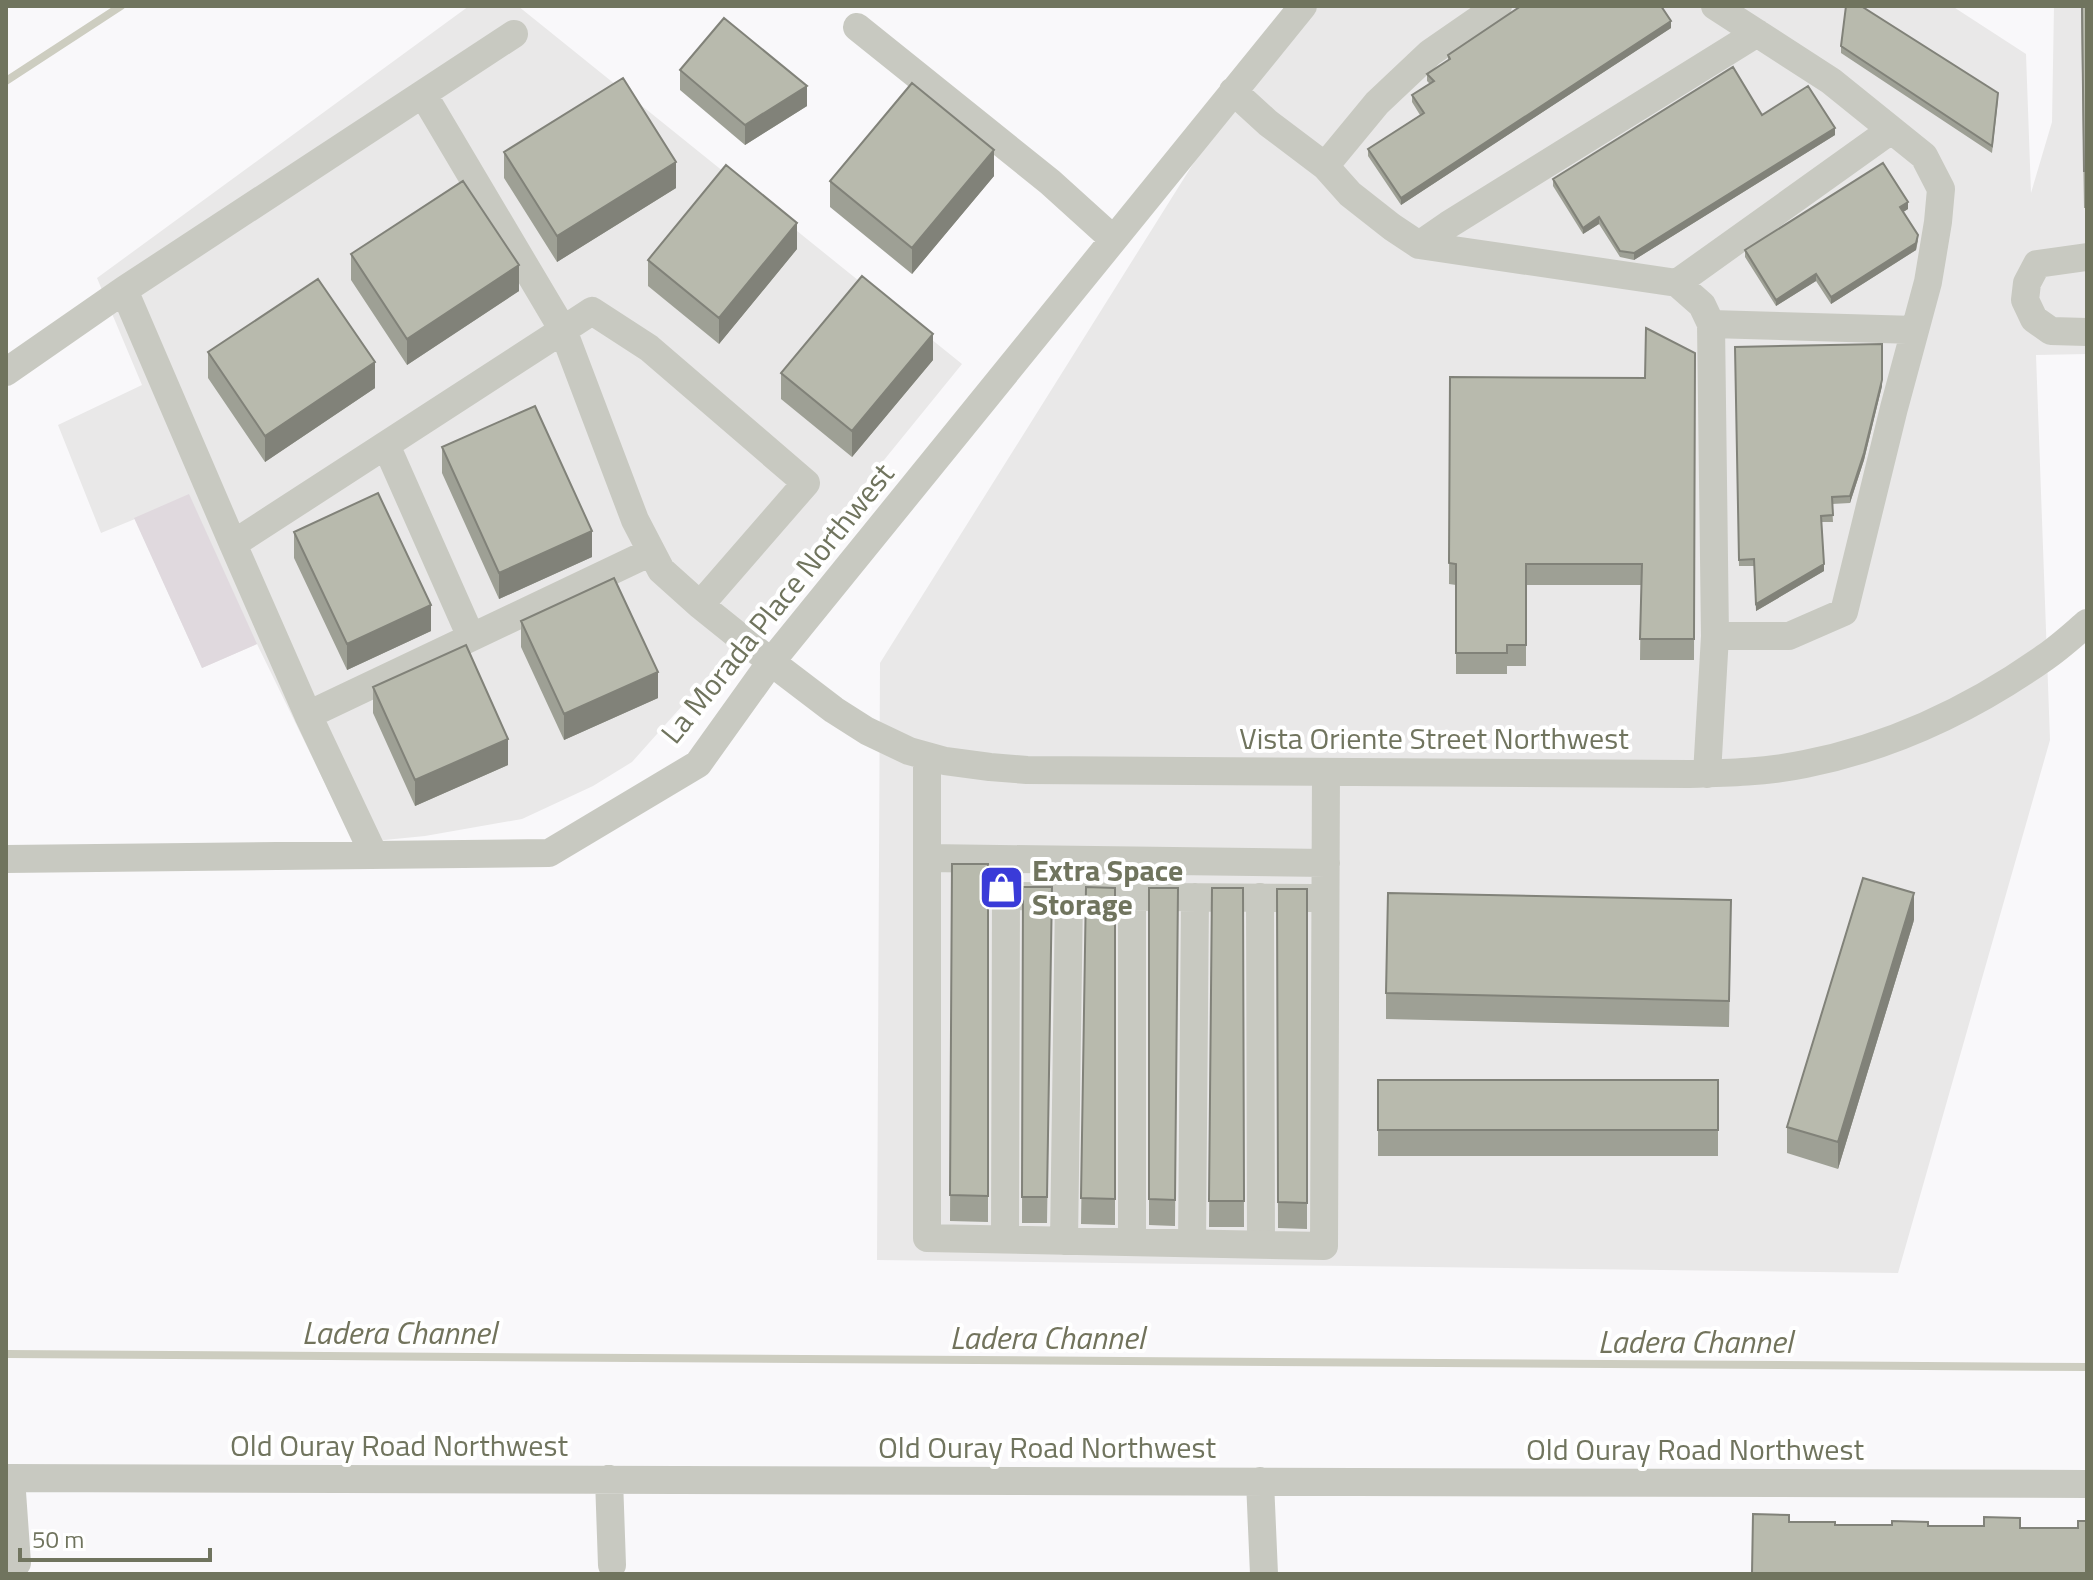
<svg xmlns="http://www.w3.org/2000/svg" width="2093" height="1580" viewBox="0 0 2093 1580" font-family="'Titillium Web',sans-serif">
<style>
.built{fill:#e9e8e8}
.green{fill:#e0d9de}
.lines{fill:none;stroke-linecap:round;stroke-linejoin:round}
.stream{stroke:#cdcdc0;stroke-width:8}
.minor{stroke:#c8c9c1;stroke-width:28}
.wall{fill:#9ea095}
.shaded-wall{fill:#818279}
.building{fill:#b8baad;stroke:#818279;stroke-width:2}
.labels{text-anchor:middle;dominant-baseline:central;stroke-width:8;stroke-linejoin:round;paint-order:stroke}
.street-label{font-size:30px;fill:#70745e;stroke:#fff}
.poi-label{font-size:30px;font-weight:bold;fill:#70745e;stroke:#fff;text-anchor:start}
.water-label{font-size:32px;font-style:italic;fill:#72735c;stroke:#fff}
</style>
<rect width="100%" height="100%" fill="#f9f8fa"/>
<!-- built -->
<path class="built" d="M 469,6 L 518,6 L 962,364 L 707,678 L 632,762 L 593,786 L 522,819 L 425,836 L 354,843 L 257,644 L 202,668 L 135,519 L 101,533 L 58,425 L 142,385 L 97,278 Z
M 1292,6 L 1952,6 L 2026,54 L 2031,193 L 2052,122 L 2054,6 L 2087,6 L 2087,354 L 2036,355 L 2050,740 L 1898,1273 L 877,1260 L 880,663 Z"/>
<!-- green -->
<path class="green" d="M 189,494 L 257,644 L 202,668 L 134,518 Z"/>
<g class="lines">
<!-- stream -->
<path class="stream" d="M 6,81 L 121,6
M 6,1354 L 2087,1367"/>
<!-- minor -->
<path class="minor" d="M 857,27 L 1050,182 L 1113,239
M 1233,91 L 1268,123 L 1325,166 L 1350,194 L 1392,227 L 1419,245 L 1448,225 L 1757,33
M 423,94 L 563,330 L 233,544 L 124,290 L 514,34
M 1325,166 L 1377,103 L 1430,53 L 1498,6
M 1419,245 L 1677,283 L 1702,305 L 1711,324 L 1715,636
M 2087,257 L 2037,264 L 2027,283 L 2025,300 L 2034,319 L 2051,331 L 2087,332
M 1677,283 L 1891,130
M 1711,324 L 1915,330
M 6,372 L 124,290
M 386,445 L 471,637
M 233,544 L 308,715
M 700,605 L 806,483 L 649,348 L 592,311 L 563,330 L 635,520 L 661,570 L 700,605 L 771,662 L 834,710 L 867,731 L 909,751 L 945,761 L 990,767 L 1027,770 L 1689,774 C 1728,773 1767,772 1805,764 C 1891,747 1973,708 2044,658 C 2059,648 2073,635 2087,623
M 927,756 L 927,1238 L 1324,1246 L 1326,772
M 1707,774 L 1715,636 L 1789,636 L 1844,612 L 1894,408 L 1928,282 L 1938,222 L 1941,189 L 1924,156 L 1831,81 L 1715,6
M 374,855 L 308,715 L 651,552
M 927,858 L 1326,863
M 6,859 L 549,853 L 698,764 L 771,662 L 1303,6
M 1132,897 L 1132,1242
M 1260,897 L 1261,1244
M 1005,1239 L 1006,896 L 1314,898
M 1064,1241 L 1069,897
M 1192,1243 L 1195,897
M 6,1478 L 2087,1484
M 11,1478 L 17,1563
M 609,1479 L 612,1565
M 1260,1481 L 1264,1574"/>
</g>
<!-- wall -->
<path class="wall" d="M 2081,6 L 2087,6 L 2087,208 L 2084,208 Z
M 1671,28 L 1401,205 L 1368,156 L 1368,149 L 1420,115 L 1412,102 L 1412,95 L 1430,84 L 1427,81 L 1427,74 L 1448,61 L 1448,55 Z
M 1841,46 L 1998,100 L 1992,153 L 1841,53 Z
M 680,70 L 807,106 L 745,145 L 680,90 Z
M 1762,115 L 1835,135 L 1634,260 L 1620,257 L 1599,224 L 1583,234 L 1553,186 L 1553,179 Z
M 504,152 L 676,188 L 557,262 L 504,178 Z
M 994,176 L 912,274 L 830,207 L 830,181 Z
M 1908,209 L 1903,212 L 1918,241 L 1916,250 L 1831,304 L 1816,281 L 1776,306 L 1745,257 L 1745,250 Z
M 797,249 L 719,344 L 648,286 L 648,260 Z
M 351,254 L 519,291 L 407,365 L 351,280 Z
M 1735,347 L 1882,386 L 1864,460 L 1850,503 L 1832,504 L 1833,522 L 1821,522 L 1824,571 L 1756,611 L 1754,566 L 1739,566 Z
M 208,352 L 375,388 L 265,462 L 208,378 Z
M 1695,353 L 1694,660 L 1640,660 L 1641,585 L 1526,585 L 1526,666 L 1507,666 L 1507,674 L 1456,674 L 1456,585 L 1449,584 L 1450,377 L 1645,378 Z
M 933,360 L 852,457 L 781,399 L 781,373 Z
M 442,447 L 592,557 L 499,599 L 442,473 Z
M 294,532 L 431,631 L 347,670 L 294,558 Z
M 521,621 L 658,698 L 564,740 L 521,647 Z
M 373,687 L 508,765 L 415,806 L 373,713 Z
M 952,864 L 988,864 L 988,1222 L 950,1221 Z
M 1023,887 L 1052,887 L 1047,1223 L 1022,1223 Z
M 1086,887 L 1115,888 L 1115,1225 L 1081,1224 Z
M 1149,888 L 1178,888 L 1175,1226 L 1149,1225 Z
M 1212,888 L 1243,888 L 1244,1227 L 1209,1227 Z
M 1277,889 L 1307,889 L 1307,1229 L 1278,1228 Z
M 1914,920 L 1838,1169 L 1787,1153 L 1787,1127 Z
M 1731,926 L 1729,1027 L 1386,1019 L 1386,993 Z
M 1378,1080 L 1718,1080 L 1718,1156 L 1378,1156 Z"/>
<!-- shaded-wall -->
<path class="shaded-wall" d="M 1671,21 L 1671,28 L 1401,205 L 1401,198 Z
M 807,86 L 807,106 L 745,145 L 745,125 Z
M 1835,128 L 1835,135 L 1634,260 L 1634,253 Z
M 994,150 L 994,176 L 912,274 L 912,248 Z
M 676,162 L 676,188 L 557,262 L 557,236 Z
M 1908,202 L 1908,209 L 1900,214 L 1900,207 Z
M 1599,217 L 1599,224 L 1583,234 L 1583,228 Z
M 797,223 L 797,249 L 719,344 L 719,318 Z
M 1918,235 L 1916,250 L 1831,304 L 1831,297 Z
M 519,265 L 519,291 L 407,365 L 407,339 Z
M 1816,274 L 1816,281 L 1776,306 L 1776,300 Z
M 933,334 L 933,360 L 852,457 L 852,431 Z
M 375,362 L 375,388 L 265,462 L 265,436 Z
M 1882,380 L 1882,386 L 1864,460 L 1850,503 L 1850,496 Z
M 592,531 L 592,557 L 499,599 L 499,573 Z
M 1824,564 L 1824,571 L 1756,611 L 1756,604 Z
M 431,605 L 431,631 L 347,670 L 347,644 Z
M 658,672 L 658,698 L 564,740 L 564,714 Z
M 508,739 L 508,765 L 415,806 L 415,780 Z
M 1914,893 L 1914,920 L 1838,1169 L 1838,1142 Z"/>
<!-- building -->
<path class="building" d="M 1521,6 L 1661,6 L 1671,21 L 1401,198 L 1368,149 L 1424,113 L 1412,95 L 1434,81 L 1427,74 L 1450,59 L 1448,55 Z
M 1846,6 L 1861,6 L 1998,93 L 1992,146 L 1841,46 Z
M 2082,6 L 2087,6 L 2087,171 L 2084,171 Z
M 724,18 L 807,86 L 745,125 L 680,70 Z
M 1733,67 L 1762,115 L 1808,86 L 1835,128 L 1634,253 L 1620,251 L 1599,217 L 1583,228 L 1553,179 Z
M 623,78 L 676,162 L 557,236 L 504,152 Z
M 912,83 L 994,150 L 912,248 L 830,181 Z
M 1883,163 L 1908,202 L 1900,207 L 1918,235 L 1916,243 L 1831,297 L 1816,274 L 1776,300 L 1745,250 Z
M 726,165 L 797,223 L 719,318 L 648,260 Z
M 463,181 L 519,265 L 407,339 L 351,254 Z
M 862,276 L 933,334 L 852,431 L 781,373 Z
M 318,279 L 375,362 L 265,436 L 208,352 Z
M 1646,328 L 1695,353 L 1694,639 L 1640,639 L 1642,564 L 1526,564 L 1526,645 L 1507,645 L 1507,653 L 1456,653 L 1456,564 L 1449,563 L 1450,377 L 1645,378 Z
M 1882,344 L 1882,380 L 1864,453 L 1850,496 L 1832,497 L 1833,515 L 1821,516 L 1824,564 L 1756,604 L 1754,559 L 1739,560 L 1735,347 Z
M 535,406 L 592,531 L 499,573 L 442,447 Z
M 378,493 L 431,605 L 347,644 L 294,532 Z
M 614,578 L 658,672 L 564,714 L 521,621 Z
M 466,645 L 508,739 L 415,780 L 373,687 Z
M 952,864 L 988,864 L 988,1196 L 950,1195 Z
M 1863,878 L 1914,893 L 1838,1142 L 1787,1127 Z
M 1023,887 L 1052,887 L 1047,1197 L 1022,1197 Z
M 1086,887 L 1115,888 L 1115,1199 L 1081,1198 Z
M 1149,888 L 1178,888 L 1175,1200 L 1149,1199 Z
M 1212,888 L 1243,888 L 1244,1201 L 1209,1201 Z
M 1277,889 L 1307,889 L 1307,1203 L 1278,1202 Z
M 1388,893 L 1731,900 L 1729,1001 L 1386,993 Z
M 1378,1080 L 1718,1080 L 1718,1130 L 1378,1130 Z
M 1753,1514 L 1789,1515 L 1789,1522 L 1835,1522 L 1835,1525 L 1892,1525 L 1892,1521 L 1928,1522 L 1928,1526 L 1984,1526 L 1984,1517 L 2020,1518 L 2020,1528 L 2078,1528 L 2078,1521 L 2087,1521 L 2087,1574 L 1752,1574 Z"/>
<!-- icons -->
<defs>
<symbol id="shop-square" viewBox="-11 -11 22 22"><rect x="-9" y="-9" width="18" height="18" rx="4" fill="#3a3bd8" stroke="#fff"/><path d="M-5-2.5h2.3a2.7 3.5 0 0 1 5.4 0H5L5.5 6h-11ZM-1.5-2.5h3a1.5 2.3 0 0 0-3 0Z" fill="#fff"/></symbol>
</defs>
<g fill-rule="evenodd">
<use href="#shop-square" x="976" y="862" width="51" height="51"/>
</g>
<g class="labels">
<!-- street labels -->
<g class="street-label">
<text transform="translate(777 603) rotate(-51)">La Morada Place Northwest</text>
<text x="1434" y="738">Vista Oriente Street Northwest</text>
<text x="399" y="1445">Old Ouray Road Northwest</text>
<text x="1047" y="1447">Old Ouray Road Northwest</text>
<text x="1695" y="1449">Old Ouray Road Northwest</text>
</g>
<!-- poi labels -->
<g class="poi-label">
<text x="1032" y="870">Extra Space<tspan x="1032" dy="34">Storage</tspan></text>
</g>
<!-- water labels -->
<g class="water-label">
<text x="399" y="1332">Ladera Channel</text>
<text x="1047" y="1337">Ladera Channel</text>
<text x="1695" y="1341">Ladera Channel</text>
</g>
</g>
<!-- border -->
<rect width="2093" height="1580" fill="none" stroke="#70745e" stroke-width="16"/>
<!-- scale -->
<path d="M20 1548v12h190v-12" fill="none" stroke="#70745e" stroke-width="4"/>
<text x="32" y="1548" font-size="24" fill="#70745e" stroke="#ffffff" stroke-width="6" paint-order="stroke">50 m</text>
</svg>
